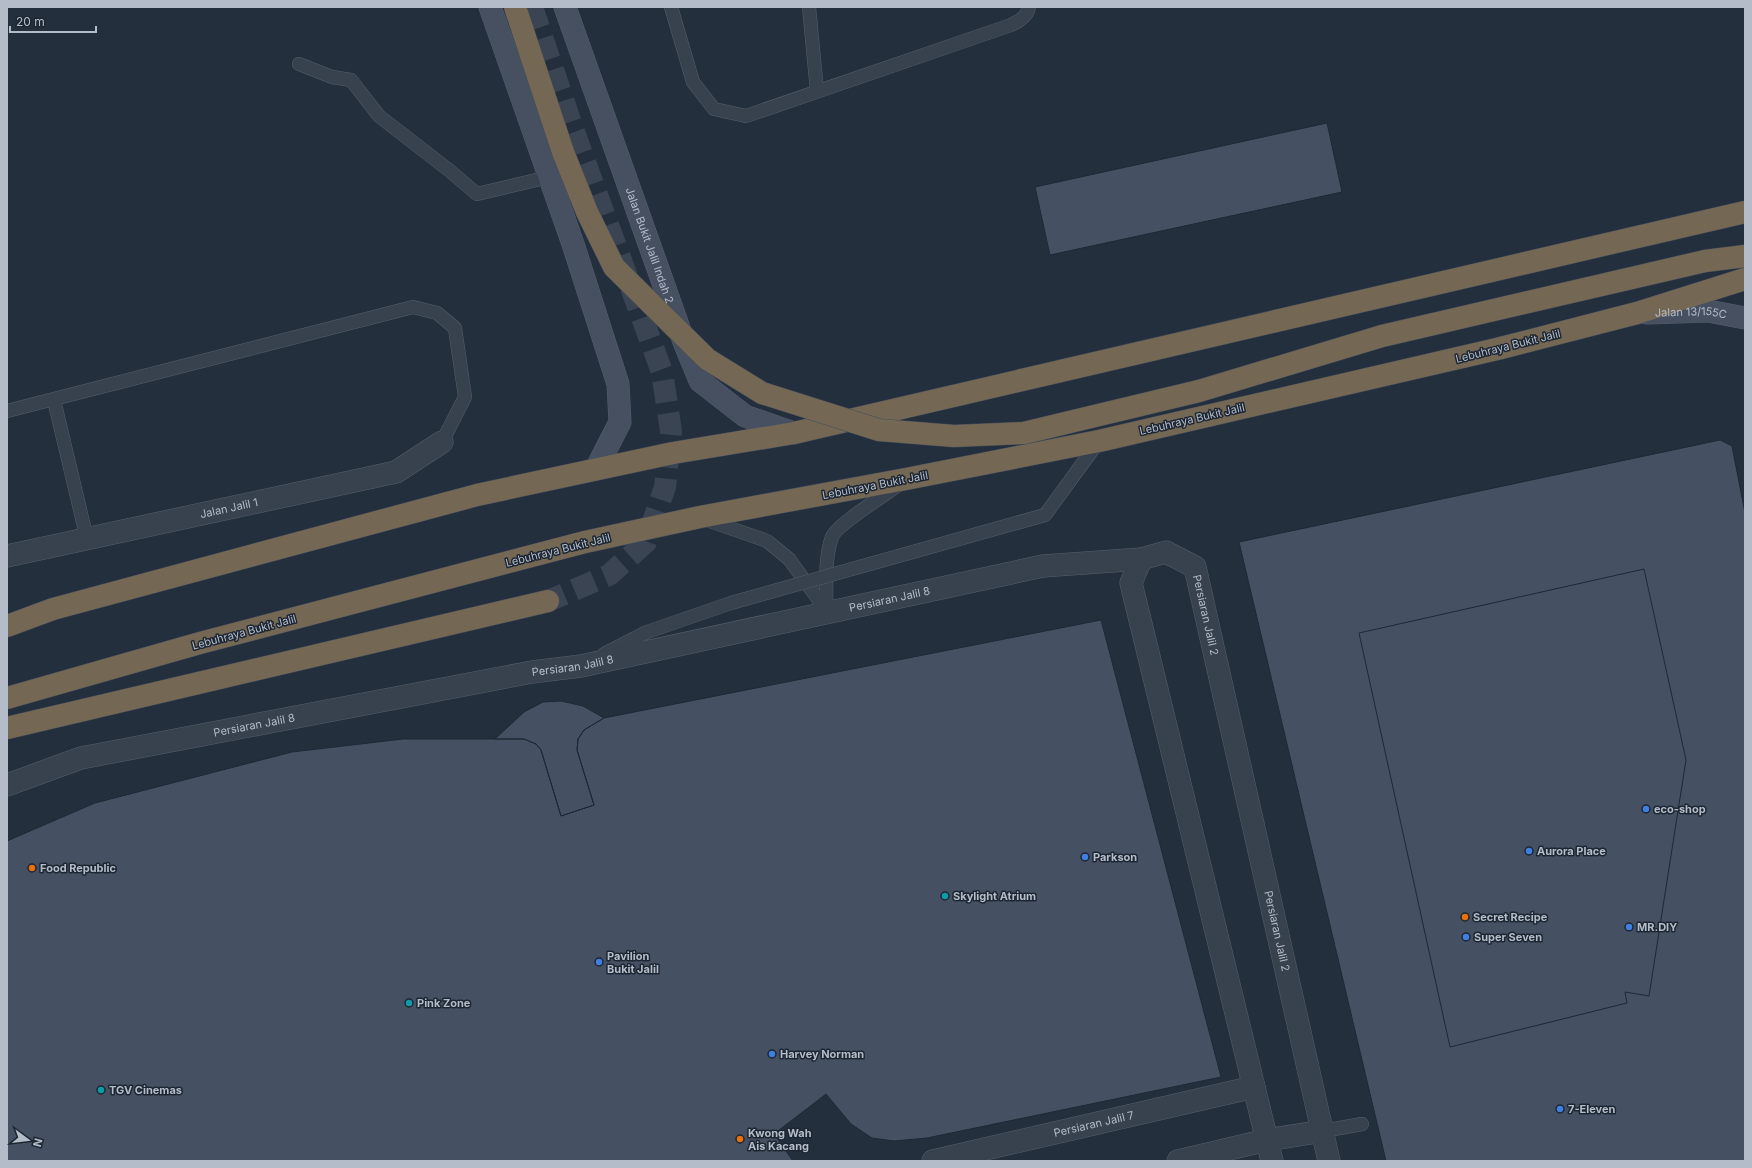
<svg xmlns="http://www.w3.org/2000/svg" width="1752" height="1168" viewBox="0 0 1752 1168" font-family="Inter,sans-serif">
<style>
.building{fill:#455162;stroke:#1f2835}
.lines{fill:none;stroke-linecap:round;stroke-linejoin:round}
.highway-tunnel{stroke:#3a4453;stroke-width:22;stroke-dasharray:22 11;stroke-linecap:butt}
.lane-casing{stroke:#565f6c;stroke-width:14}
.street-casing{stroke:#565f6c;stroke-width:23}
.secondary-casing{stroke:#565f6c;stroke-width:23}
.highway-casing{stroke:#434c59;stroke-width:23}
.lane{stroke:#38414e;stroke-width:13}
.street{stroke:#38414e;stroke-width:22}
.secondary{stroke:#465061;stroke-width:22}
.highway{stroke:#746855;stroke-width:22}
.lane-bridge-casing{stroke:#565f6c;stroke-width:14;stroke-linecap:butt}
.highway-bridge-casing{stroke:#434c59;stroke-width:23;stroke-linecap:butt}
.lane-bridge{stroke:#38414e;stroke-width:13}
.highway-bridge{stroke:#746855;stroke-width:22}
.shop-dot{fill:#3f7fe0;stroke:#1d2633;stroke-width:1.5}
.food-dot{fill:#e8710a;stroke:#1d2633;stroke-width:1.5}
.culture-dot{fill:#0f9aa8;stroke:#1d2633;stroke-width:1.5}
.labels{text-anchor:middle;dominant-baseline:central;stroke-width:3;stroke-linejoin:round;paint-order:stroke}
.street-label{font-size:11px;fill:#b4bcc9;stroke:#1d2633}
.poi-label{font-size:11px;font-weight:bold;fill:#b4bcc9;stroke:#1d2633;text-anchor:start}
</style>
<rect width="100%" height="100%" fill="#242f3e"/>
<!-- building -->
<path class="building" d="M 1327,123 L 1342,192 L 1050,255 L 1035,187 Z
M 1720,440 L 1732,446 L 1745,513 L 1745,1161 L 1386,1161 L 1239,542 Z
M 1644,569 L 1686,760 L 1649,996 L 1625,992 L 1627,1003 L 1450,1047 L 1359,633 Z
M 1101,620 L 1221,1077 L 927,1138 L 894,1141 L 872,1138 L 851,1124 L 826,1094 L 774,1134 L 793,1161 L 7,1161 L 7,841 L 95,803 L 292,752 L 403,739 L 524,739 L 536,744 L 541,750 L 561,816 L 594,805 L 577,750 L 578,739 L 584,730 L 604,718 Z
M 561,701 L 583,706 L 604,718 L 584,730 L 578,739 L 577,750 L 594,805 L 561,816 L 541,750 L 536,744 L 524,739 L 495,739 L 524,712 L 543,702 Z"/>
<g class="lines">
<!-- highway-tunnel -->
<path class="highway-tunnel" d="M 532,7 L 574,132 L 662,372 L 671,431 L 665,487 L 646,542 L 609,575 L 548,601"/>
<defs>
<path id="lane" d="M 671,7 L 693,82 L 714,109 L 746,116 L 1011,25 C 1019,21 1027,17 1029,7
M 809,7 L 817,91
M 299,64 L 332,77 L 351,80 L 379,116 L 450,171 L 477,194 L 549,177
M 54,400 L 87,539
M 7,411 L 413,307 L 437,313 L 455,328 L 465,397 L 442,442
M 1045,515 L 1099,441
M 704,519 L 767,541 L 789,559 L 826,610 C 827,587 824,559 832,537 C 836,525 888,493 900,484
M 604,654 L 647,632
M 1323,1131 L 1362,1124"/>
<g id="street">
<path id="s1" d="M 7,556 L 396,472 L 442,442"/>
<path d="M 1141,559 L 1131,583 L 1272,1161"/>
<path id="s2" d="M 7,785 L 81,758 L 532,672 L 581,666 L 1043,566 L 1141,559 L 1166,552 L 1195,567 L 1329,1161"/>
<path id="s3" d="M 933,1161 L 1254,1087"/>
<path d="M 1178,1161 L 1267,1140 L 1323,1131"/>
</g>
<g id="secondary">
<path d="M 490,7 L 573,244 L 618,384 L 620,422 L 596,469"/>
<path id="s4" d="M 565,7 L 684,342 L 700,381 L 745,416 L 794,433"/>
<path id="s5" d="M 1647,313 L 1708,311 L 1745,318"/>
</g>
<path id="highway" d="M 1382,336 L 1705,261 L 1745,256
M 7,626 L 53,609 L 477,495 L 673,453 L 794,433 L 1745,212
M 7,698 L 200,643 L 585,542 L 700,517 L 906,479 L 1099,441 L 1497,349 L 1637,313 L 1745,279
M 7,728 L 548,601"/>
</defs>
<!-- lane casing -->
<use href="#lane" class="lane-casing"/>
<!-- street casing -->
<use href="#street" class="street-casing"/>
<!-- secondary casing -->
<use href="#secondary" class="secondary-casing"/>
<!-- highway casing -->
<use href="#highway" class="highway-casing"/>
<!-- lane -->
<use href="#lane" class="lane"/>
<!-- street -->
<use href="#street" class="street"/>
<!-- secondary -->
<use href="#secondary" class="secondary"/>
<!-- highway -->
<use href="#highway" class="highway"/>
<defs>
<path id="lane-bridge" d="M 647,632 L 731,603 L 1045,515"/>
<path id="highway-bridge" d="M 515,7 L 563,152 L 587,212 L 614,267 L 707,359 L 762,393 L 879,430 L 954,436 L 1024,433 L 1199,391 L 1382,336"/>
</defs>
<!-- lane-bridge casing -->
<use href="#lane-bridge" class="lane-bridge-casing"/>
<!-- highway-bridge casing -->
<use href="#highway-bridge" class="highway-bridge-casing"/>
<!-- lane-bridge -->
<use href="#lane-bridge" class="lane-bridge"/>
<!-- highway-bridge -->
<use href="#highway-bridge" class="highway-bridge"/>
</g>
<!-- markers -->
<g class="shop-dot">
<circle cx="1646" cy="809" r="4"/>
<circle cx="1529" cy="851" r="4"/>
<circle cx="1085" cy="857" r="4"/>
<circle cx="1629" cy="927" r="4"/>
<circle cx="1466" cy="937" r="4"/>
<circle cx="599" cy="962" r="4"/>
<circle cx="772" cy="1054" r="4"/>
<circle cx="1560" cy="1109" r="4"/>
</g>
<g class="food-dot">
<circle cx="32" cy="868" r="4"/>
<circle cx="1465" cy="917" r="4"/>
<circle cx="740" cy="1139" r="4"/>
</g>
<g class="culture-dot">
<circle cx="945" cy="896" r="4"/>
<circle cx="409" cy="1003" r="4"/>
<circle cx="101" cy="1090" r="4"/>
</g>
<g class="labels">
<!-- street labels -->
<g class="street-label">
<text stroke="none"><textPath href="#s4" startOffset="253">Jalan Bukit Jalil Indah 2</textPath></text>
<text stroke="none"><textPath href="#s5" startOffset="44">Jalan 13/155C</textPath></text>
<text transform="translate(1508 346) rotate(-14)">Lebuhraya Bukit Jalil</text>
<text transform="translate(1192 419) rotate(-13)">Lebuhraya Bukit Jalil</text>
<text transform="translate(875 485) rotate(-11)">Lebuhraya Bukit Jalil</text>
<text stroke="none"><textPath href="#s1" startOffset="227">Jalan Jalil 1</textPath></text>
<text transform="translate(558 550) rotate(-14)">Lebuhraya Bukit Jalil</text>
<text stroke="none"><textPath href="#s2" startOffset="903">Persiaran Jalil 8</textPath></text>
<text stroke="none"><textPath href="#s2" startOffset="1266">Persiaran Jalil 2</textPath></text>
<text transform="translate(244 632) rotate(-15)">Lebuhraya Bukit Jalil</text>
<text stroke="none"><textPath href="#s2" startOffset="579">Persiaran Jalil 8</textPath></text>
<text stroke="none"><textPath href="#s2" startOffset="255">Persiaran Jalil 8</textPath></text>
<text stroke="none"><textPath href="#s2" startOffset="1590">Persiaran Jalil 2</textPath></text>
<text stroke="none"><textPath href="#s3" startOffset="165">Persiaran Jalil 7</textPath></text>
</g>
<!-- poi labels -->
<g class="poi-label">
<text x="1654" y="809">eco-shop</text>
<text x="1537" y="851">Aurora Place</text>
<text x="1093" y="857">Parkson</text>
<text x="40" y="868">Food Republic</text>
<text x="953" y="896">Skylight Atrium</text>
<text x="1473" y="917">Secret Recipe</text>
<text x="1637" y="927">MR.DIY</text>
<text x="1474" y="937">Super Seven</text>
<text x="607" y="956">Pavilion<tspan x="607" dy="13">Bukit Jalil</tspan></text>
<text x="417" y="1003">Pink Zone</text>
<text x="780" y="1054">Harvey Norman</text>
<text x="109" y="1090">TGV Cinemas</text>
<text x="1568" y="1109">7-Eleven</text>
<text x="748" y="1133">Kwong Wah<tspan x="748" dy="13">Ais Kacang</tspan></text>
</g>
</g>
<!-- border -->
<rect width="1752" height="1168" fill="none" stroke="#b4bcc9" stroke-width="16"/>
<!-- north arrow -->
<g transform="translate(28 1140) rotate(105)" stroke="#1d2633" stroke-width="3" paint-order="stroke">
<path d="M0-3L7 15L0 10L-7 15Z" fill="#b4bcc9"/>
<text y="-6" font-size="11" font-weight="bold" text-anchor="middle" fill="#b4bcc9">N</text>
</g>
<!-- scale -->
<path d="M10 26v6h86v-6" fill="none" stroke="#b4bcc9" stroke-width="2"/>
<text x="16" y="26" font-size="12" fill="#b4bcc9" stroke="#1d2633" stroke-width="3" paint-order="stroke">20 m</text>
</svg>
